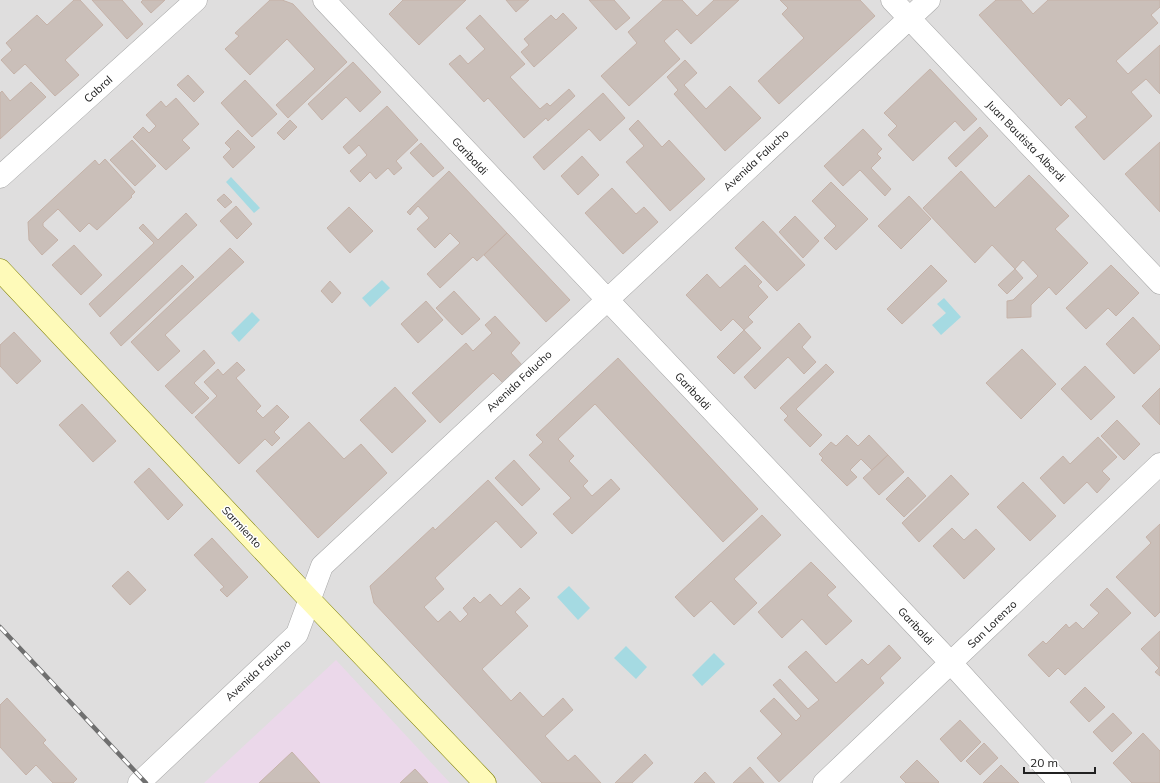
<svg xmlns="http://www.w3.org/2000/svg" width="1160" height="783" viewBox="0 0 1160 783" font-family="Mulish,sans-serif">
<style>
.residential{fill:#dfdede}
.industrial{fill:#ebd8ea}
.water{fill:#a5dae2}
.building{fill:#cabfb9;stroke:#c5b2a8}
.lines{fill:none;stroke-linecap:round;stroke-linejoin:round}
.street-casing{stroke:#a8a8a8;stroke-width:23}
.secondary-casing{stroke:#7e7f00;stroke-width:23}
.street{stroke:#fff;stroke-width:22}
.secondary{stroke:#fefab9;stroke-width:22}
.rail-casing{stroke:#6f6f6f;stroke-width:4.5}
.rail{stroke:#fff;stroke-width:3;stroke-dasharray:9;stroke-linecap:butt}
.labels{text-anchor:middle;dominant-baseline:central;stroke-width:3;stroke-linejoin:round;paint-order:stroke}
.street-label{font-size:11px;fill:#212121;stroke:#fff}
</style>
<rect width="100%" height="100%" fill="#f2ede7"/>
<!-- residential -->
<path class="residential" d="M 0,0 L 1160,0 L 1160,783 L 0,783 Z"/>
<!-- industrial -->
<path class="industrial" d="M 336,660 L 450,783 L 204,783 Z"/>
<!-- water -->
<path class="water" d="M 231,177 L 260,208 L 254,213 L 226,182 Z
M 382,280 L 390,288 L 370,307 L 362,298 Z
M 944,298 L 961,317 L 941,335 L 932,325 L 946,313 L 937,304 Z
M 252,312 L 260,320 L 239,342 L 231,333 Z
M 569,586 L 590,608 L 578,620 L 557,597 Z
M 626,646 L 647,667 L 636,679 L 614,658 Z
M 714,653 L 725,664 L 702,686 L 692,675 Z"/>
<!-- building -->
<path class="building" d="M 74,0 L 80,0 L 103,25 L 65,60 L 79,75 L 55,96 L 25,64 L 14,74 L 1,60 L 12,50 L 6,43 L 37,15 L 47,25 Z
M 92,0 L 122,0 L 143,24 L 127,39 Z
M 143,0 L 165,0 L 151,13 L 141,2 Z
M 270,0 L 282,0 L 293,4 L 347,62 L 288,118 L 276,105 L 315,69 L 287,39 L 250,75 L 225,49 L 239,36 L 235,33 Z
M 403,0 L 466,0 L 419,45 L 389,14 Z
M 506,0 L 529,0 L 516,12 Z
M 589,0 L 614,0 L 630,18 L 616,30 Z
M 663,0 L 682,0 L 697,16 L 714,0 L 739,0 L 691,44 L 677,29 L 664,41 L 680,59 L 629,106 L 601,76 L 637,43 L 628,32 Z
M 780,0 L 860,0 L 875,16 L 779,104 L 758,81 L 804,38 L 782,14 L 788,8 Z
M 996,0 L 1021,0 L 1033,14 L 1048,0 L 1160,0 L 1160,7 L 1151,15 L 1158,23 L 1116,61 L 1128,74 L 1160,45 L 1160,94 L 1146,79 L 1131,92 L 1152,116 L 1104,160 L 1075,127 L 1087,117 L 1069,98 L 1061,106 L 979,15 Z
M 563,13 L 577,28 L 534,67 L 521,52 L 529,45 L 524,39 L 551,15 L 556,20 Z
M 480,15 L 525,64 L 510,77 L 540,109 L 547,103 L 550,106 L 569,89 L 575,96 L 548,121 L 546,118 L 524,138 L 488,98 L 484,102 L 449,64 L 460,55 L 468,64 L 485,49 L 466,28 Z
M 685,60 L 697,73 L 684,85 L 706,109 L 730,86 L 761,118 L 725,151 L 674,94 L 678,90 L 667,77 Z
M 353,62 L 381,92 L 360,112 L 346,97 L 322,120 L 308,104 Z
M 930,69 L 977,119 L 964,131 L 955,121 L 913,161 L 888,135 L 897,126 L 884,113 Z
M 188,75 L 204,92 L 194,102 L 177,85 Z
M 245,80 L 277,114 L 252,137 L 221,103 Z
M 31,82 L 46,97 L 0,139 L 0,93 L 2,91 L 10,101 Z
M 603,93 L 625,118 L 600,141 L 589,129 L 544,170 L 533,157 Z
M 176,98 L 199,124 L 182,140 L 190,148 L 166,170 L 133,137 L 143,127 L 149,133 L 156,126 L 146,115 L 161,101 L 166,107 Z
M 387,106 L 418,140 L 396,161 L 402,168 L 394,175 L 388,168 L 376,179 L 370,172 L 360,182 L 350,171 L 367,155 L 359,145 L 349,154 L 343,147 Z
M 290,120 L 297,127 L 284,140 L 277,133 Z
M 638,120 L 662,147 L 669,140 L 705,179 L 670,211 L 626,162 L 644,146 L 629,129 Z
M 980,127 L 988,136 L 956,167 L 948,158 Z
M 863,129 L 882,149 L 877,154 L 881,158 L 871,168 L 891,189 L 885,196 L 860,170 L 843,186 L 824,166 Z
M 238,130 L 255,147 L 233,168 L 223,157 L 231,149 L 225,143 Z
M 132,140 L 156,166 L 135,186 L 110,160 Z
M 1160,142 L 1160,212 L 1125,174 Z
M 421,143 L 444,168 L 433,177 L 410,153 Z
M 582,156 L 599,175 L 578,195 L 561,176 Z
M 105,159 L 135,192 L 131,196 L 132,197 L 97,230 L 89,223 L 80,232 L 58,209 L 43,223 L 43,226 L 58,240 L 42,255 L 29,240 L 28,222 L 95,160 L 99,165 Z
M 449,171 L 507,233 L 477,261 L 473,257 L 440,288 L 427,274 L 460,243 L 450,233 L 435,248 L 417,229 L 429,218 L 418,206 L 410,215 L 407,212 Z
M 961,171 L 995,208 L 1029,175 L 1069,216 L 1055,229 L 1088,263 L 1056,295 L 1049,287 L 1031,305 L 1031,317 L 1007,318 L 1007,301 L 1013,300 L 1038,276 L 1023,260 L 1015,269 L 992,245 L 975,263 L 923,208 Z
M 831,182 L 868,219 L 836,250 L 824,238 L 836,226 L 812,201 Z
M 612,188 L 636,214 L 644,207 L 658,222 L 623,254 L 585,213 Z
M 224,194 L 232,202 L 225,208 L 217,200 Z
M 909,196 L 931,219 L 901,249 L 878,226 Z
M 236,206 L 252,224 L 237,239 L 220,221 Z
M 349,207 L 373,231 L 350,253 L 327,228 Z
M 186,213 L 197,225 L 100,317 L 89,304 L 154,243 L 139,228 L 143,224 L 158,240 Z
M 795,216 L 819,241 L 803,258 L 779,232 Z
M 763,221 L 805,265 L 777,291 L 735,248 Z
M 507,233 L 570,300 L 546,322 L 484,255 Z
M 74,245 L 102,275 L 81,295 L 52,265 Z
M 230,248 L 244,262 L 165,335 L 180,351 L 158,371 L 131,342 Z
M 182,265 L 194,277 L 121,346 L 110,333 Z
M 745,265 L 762,282 L 758,286 L 768,297 L 748,317 L 753,322 L 744,330 L 733,319 L 721,331 L 686,295 L 707,274 L 720,288 Z
M 931,265 L 947,281 L 902,324 L 887,309 Z
M 1111,265 L 1139,293 L 1116,316 L 1108,308 L 1086,329 L 1066,308 Z
M 1015,269 L 1023,278 L 1007,294 L 998,285 Z
M 330,281 L 341,293 L 332,303 L 321,291 Z
M 454,291 L 480,319 L 462,335 L 436,308 Z
M 426,301 L 443,320 L 418,343 L 401,324 Z
M 495,316 L 520,343 L 511,353 L 522,365 L 503,383 L 493,373 L 440,423 L 412,393 L 466,343 L 473,351 L 492,333 L 485,325 Z
M 1133,317 L 1160,346 L 1160,349 L 1134,374 L 1106,344 Z
M 799,323 L 811,337 L 802,347 L 816,362 L 804,374 L 788,357 L 755,389 L 744,377 Z
M 744,330 L 761,348 L 734,374 L 717,357 Z
M 14,332 L 41,361 L 17,384 L 0,366 L 0,345 Z
M 1022,349 L 1056,384 L 1021,419 L 986,383 Z
M 204,350 L 215,363 L 194,383 L 209,398 L 192,414 L 165,386 Z
M 618,358 L 758,509 L 723,542 L 595,404 L 558,439 L 574,456 L 569,461 L 588,481 L 583,486 L 592,496 L 611,479 L 620,489 L 572,534 L 553,514 L 571,498 L 529,455 L 543,442 L 536,435 Z
M 237,362 L 245,370 L 236,378 L 261,406 L 256,411 L 263,418 L 277,405 L 289,417 L 274,432 L 280,438 L 272,446 L 265,439 L 239,464 L 195,417 L 217,396 L 204,382 L 218,369 L 223,375 Z
M 826,364 L 834,372 L 796,409 L 822,435 L 810,447 L 784,420 L 788,416 L 780,408 Z
M 1085,366 L 1115,397 L 1091,420 L 1061,389 Z
M 395,387 L 426,421 L 392,453 L 360,420 Z
M 1160,388 L 1160,425 L 1142,406 Z
M 82,404 L 116,441 L 93,462 L 59,425 Z
M 1117,420 L 1140,444 L 1124,460 L 1101,436 Z
M 309,422 L 344,459 L 361,444 L 387,473 L 318,538 L 256,471 Z
M 847,435 L 858,446 L 869,435 L 888,455 L 872,470 L 861,459 L 850,470 L 857,477 L 847,486 L 821,460 L 823,458 L 819,454 L 831,442 L 836,446 Z
M 1098,437 L 1117,457 L 1102,471 L 1110,479 L 1097,493 L 1087,482 L 1064,504 L 1040,478 L 1063,456 L 1070,464 Z
M 888,455 L 904,472 L 879,495 L 863,478 Z
M 514,460 L 540,489 L 522,506 L 495,478 Z
M 149,468 L 183,505 L 168,520 L 134,482 Z
M 951,475 L 969,494 L 919,542 L 902,523 Z
M 908,477 L 926,496 L 904,517 L 886,499 Z
M 488,480 L 537,533 L 521,548 L 496,521 L 435,578 L 444,589 L 424,607 L 438,622 L 450,611 L 460,622 L 468,614 L 463,608 L 474,597 L 480,603 L 490,594 L 501,606 L 520,588 L 530,598 L 515,612 L 528,626 L 482,669 L 511,701 L 520,692 L 543,717 L 563,698 L 573,710 L 545,736 L 568,761 L 575,755 L 601,783 L 542,783 L 374,603 L 370,586 L 433,527 L 435,530 Z
M 1023,482 L 1056,516 L 1030,541 L 997,507 Z
M 762,515 L 781,535 L 734,579 L 757,603 L 734,625 L 711,601 L 694,617 L 675,597 Z
M 1160,524 L 1160,612 L 1155,617 L 1116,577 L 1151,543 L 1146,537 Z
M 952,528 L 964,540 L 976,529 L 995,549 L 964,579 L 933,546 Z
M 212,538 L 248,577 L 227,597 L 220,590 L 224,587 L 194,555 Z
M 811,562 L 836,587 L 827,595 L 852,621 L 826,645 L 802,619 L 782,638 L 758,612 Z
M 128,571 L 146,590 L 130,605 L 112,586 Z
M 1107,588 L 1131,613 L 1065,675 L 1058,668 L 1049,677 L 1028,655 L 1043,641 L 1046,644 L 1066,624 L 1069,628 L 1076,622 L 1083,629 L 1099,613 L 1090,605 Z
M 1160,631 L 1160,676 L 1155,672 L 1159,668 L 1141,649 Z
M 889,645 L 901,658 L 880,678 L 884,683 L 779,782 L 757,758 L 782,734 L 760,711 L 774,698 L 796,721 L 801,716 L 773,685 L 780,679 L 808,709 L 819,700 L 788,667 L 806,651 L 836,683 L 862,659 L 868,665 Z
M 1085,687 L 1105,707 L 1089,722 L 1070,702 Z
M 7,698 L 46,740 L 43,743 L 77,779 L 73,783 L 53,783 L 36,765 L 26,775 L 0,747 L 0,705 Z
M 1113,713 L 1132,733 L 1112,752 L 1093,732 Z
M 960,720 L 981,742 L 961,762 L 940,739 Z
M 1143,733 L 1160,751 L 1160,783 L 1132,783 L 1113,763 Z
M 984,743 L 998,758 L 980,775 L 966,761 Z
M 292,752 L 320,783 L 259,783 Z
M 645,754 L 653,763 L 632,783 L 615,783 Z
M 917,760 L 939,782 L 938,783 L 906,783 L 900,777 Z
M 1001,765 L 1019,783 L 983,783 Z
M 750,767 L 764,783 L 733,783 Z
M 415,769 L 428,783 L 400,783 Z
M 705,772 L 715,783 L 694,783 Z"/>
<g class="lines">
<defs>
<path id="street" d="M 324,0 L 951,663 L 1060,783
M 892,0 L 1160,283
M 0,177 L 196,0
M 139,783 L 297,634 L 322,566 L 929,0
M 824,783 L 1160,464"/>
<path id="secondary" d="M 0,270 L 309,599 L 485,783"/>
</defs>
<!-- street casing -->
<use href="#street" class="street-casing"/>
<!-- secondary casing -->
<use href="#secondary" class="secondary-casing"/>
<!-- street -->
<use href="#street" class="street"/>
<!-- secondary -->
<use href="#secondary" class="secondary"/>
<defs>
<path id="rail" d="M 0,627 L 146,783"/>
</defs>
<!-- rail casing -->
<use href="#rail" class="rail-casing"/>
<!-- rail -->
<use href="#rail" class="rail"/>
</g>
<g class="labels">
<!-- street labels -->
<g class="street-label">
<text transform="translate(98 89) rotate(-42)">Cabral</text>
<text transform="translate(1026 141) rotate(46)">Juan Bautista Alberdi</text>
<text transform="translate(470 156) rotate(47)">Garibaldi</text>
<text transform="translate(756 160) rotate(-43)">Avenida Falucho</text>
<text transform="translate(519 381) rotate(-43)">Avenida Falucho</text>
<text transform="translate(693 391) rotate(47)">Garibaldi</text>
<text transform="translate(242 527) rotate(47)">Sarmiento</text>
<text transform="translate(992 624) rotate(-44)">San Lorenzo</text>
<text transform="translate(916 626) rotate(47)">Garibaldi</text>
<text transform="translate(258 670) rotate(-43)">Avenida Falucho</text>
</g>
</g>
<!-- scale -->
<path d="M1024 767v6h71v-6" fill="none" stroke="#212121" stroke-width="2"/>
<text x="1030" y="767" font-size="12" fill="#212121" stroke="#ffffff" stroke-width="3" paint-order="stroke">20 m</text>
</svg>
